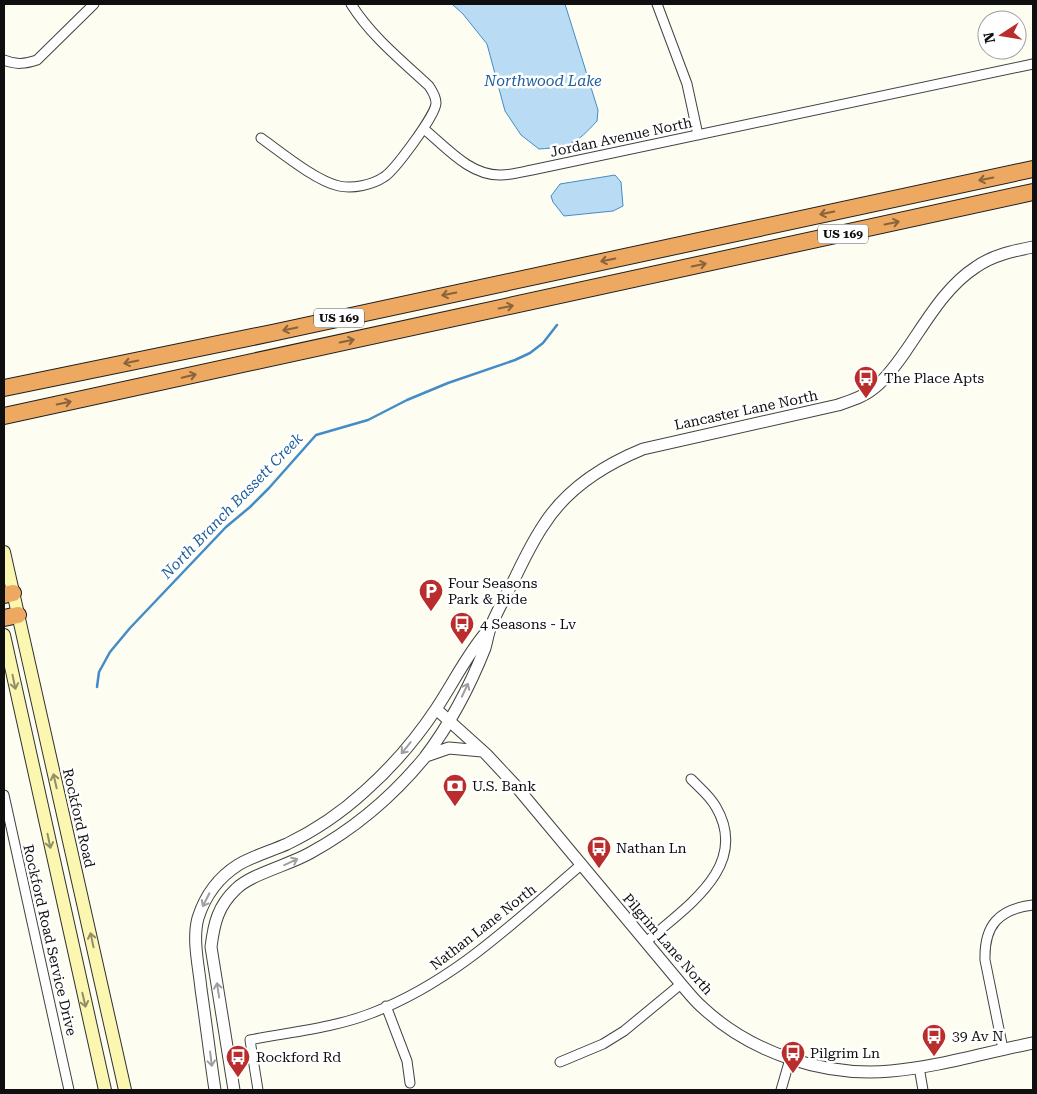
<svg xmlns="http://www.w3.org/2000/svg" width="1037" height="1094" viewBox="0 0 1037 1094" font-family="'Roboto Serif',serif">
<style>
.water{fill:#b9dbf3;stroke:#438cc7}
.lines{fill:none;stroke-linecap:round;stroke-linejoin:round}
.stream{stroke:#438cc7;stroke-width:2.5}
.minor-casing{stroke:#424242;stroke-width:11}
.tertiary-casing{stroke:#424242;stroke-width:13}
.secondary-casing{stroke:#313131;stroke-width:14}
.motorway-casing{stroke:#202020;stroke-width:18}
.minor{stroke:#fff;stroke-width:9}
.tertiary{stroke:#fff;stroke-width:11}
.secondary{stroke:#fbf6b0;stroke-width:12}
.motorway{stroke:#eda861;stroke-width:16}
.oneway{stroke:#89633c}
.oneway2{stroke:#918e68}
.oneway3{stroke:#9f9f9f}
.labels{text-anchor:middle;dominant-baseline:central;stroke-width:5;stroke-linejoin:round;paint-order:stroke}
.shield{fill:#fff;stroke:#575757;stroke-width:1}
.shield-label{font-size:12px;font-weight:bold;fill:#0f0f0f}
.street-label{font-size:14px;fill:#0f0f0f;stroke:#fff}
.poi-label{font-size:14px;fill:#0f0f0f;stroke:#fff;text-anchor:start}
.water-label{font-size:15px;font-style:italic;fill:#1e5e9c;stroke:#fff}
</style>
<rect width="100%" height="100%" fill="#fefdf2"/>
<!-- water -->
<path class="water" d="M 452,4 L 565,4 L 598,110 L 597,121 C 576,144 570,147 539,149 L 521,135 L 505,111 L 487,44 L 463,14 Z
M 615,175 L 621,182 L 623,206 L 613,211 L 564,216 L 553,202 L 551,196 L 560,184 Z"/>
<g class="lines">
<!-- stream -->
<path class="stream" d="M 97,687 L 99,672 L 110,652 L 130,628 L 226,527 L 250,507 L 269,488 L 316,435 L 368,420 L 407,400 L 448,383 L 515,360 L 530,353 L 543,343 L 557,325"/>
<defs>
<path id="minor" d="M 657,4 L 687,84 L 698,135
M 4,60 C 16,65 25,64 37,60 L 94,4
M 424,129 C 446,147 470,176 501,175 C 511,175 522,172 532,170 L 1033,64
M 261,138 C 282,153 316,181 339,186 C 353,189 372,185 384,177 C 394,171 436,115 436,103 C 436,96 432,91 429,86 C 401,60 371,36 351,4
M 4,795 L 69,1090
M 646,942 C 684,908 751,867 716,807 C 710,796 700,788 691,779
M 386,1006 L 407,1061 L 410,1083
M 1003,1049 L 985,960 C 984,925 999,909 1033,905
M 560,1062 L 603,1044 L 624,1031 L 681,984
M 919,1067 L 923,1090
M 258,1090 L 250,1040 C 290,1032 334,1028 372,1013 C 455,981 515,921 582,864
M 781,1090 L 790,1059"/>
<path id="tertiary" d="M 436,709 L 486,754 L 515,785 L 681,984 C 688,992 694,1000 702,1007 C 751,1053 824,1077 891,1071 C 938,1067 987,1052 1033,1043
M 426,756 L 449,748 L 482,751
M 215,1090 C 210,1057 206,1023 201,989 C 199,967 192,940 198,918 C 205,896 219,877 238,865 C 253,856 271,851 287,844 C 314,831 342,812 365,791 C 392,767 416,739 436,709 C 454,682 467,654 488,630
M 234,1090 L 211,947 C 214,923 218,906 236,889 C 251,874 289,865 310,853 C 354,829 393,796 425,757 C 450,724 470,686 485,648 C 487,641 488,633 491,626 C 497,611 505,597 513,582 C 522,563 531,544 543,526 C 566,489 604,465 643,449 L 838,405 C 850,401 863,397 873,389 C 886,379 896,365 905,352 C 926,322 945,287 976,267 C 993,255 1013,251 1033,247"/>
<path id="secondary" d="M 4,552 L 125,1090
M 4,635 L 105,1090"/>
<path id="motorway" d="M 4,388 L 272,333 L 1033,169
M 4,416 L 1033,192
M 4,595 L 13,593
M 4,618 L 18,615"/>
</defs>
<!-- minor casing -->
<use href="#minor" class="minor-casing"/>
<!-- tertiary casing -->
<use href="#tertiary" class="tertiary-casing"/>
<!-- secondary casing -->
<use href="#secondary" class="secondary-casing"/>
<!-- motorway casing -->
<use href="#motorway" class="motorway-casing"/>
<!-- minor -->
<use href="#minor" class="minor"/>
<!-- tertiary -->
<use href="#tertiary" class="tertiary"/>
<!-- secondary -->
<use href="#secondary" class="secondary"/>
<!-- motorway -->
<use href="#motorway" class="motorway"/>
</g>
<!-- one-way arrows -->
<defs><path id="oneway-shaft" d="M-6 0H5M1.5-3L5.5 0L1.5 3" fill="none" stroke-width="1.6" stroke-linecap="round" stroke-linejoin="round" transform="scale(1.25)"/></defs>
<g class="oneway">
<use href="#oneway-shaft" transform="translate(986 179) rotate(168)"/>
<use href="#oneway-shaft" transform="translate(827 213) rotate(168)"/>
<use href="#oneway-shaft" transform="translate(892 223) rotate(-12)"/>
<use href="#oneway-shaft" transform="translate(608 260) rotate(168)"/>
<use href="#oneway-shaft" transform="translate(699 265) rotate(-12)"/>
<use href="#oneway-shaft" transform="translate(449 294) rotate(168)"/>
<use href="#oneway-shaft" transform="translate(506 307) rotate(-12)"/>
<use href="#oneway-shaft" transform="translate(290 329) rotate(168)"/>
<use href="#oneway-shaft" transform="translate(347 341) rotate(-12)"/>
<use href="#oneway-shaft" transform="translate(131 362) rotate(168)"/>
<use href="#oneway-shaft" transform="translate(189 376) rotate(-13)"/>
<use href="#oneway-shaft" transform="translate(64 403) rotate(-12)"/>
</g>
<g class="oneway2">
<use href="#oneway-shaft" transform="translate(14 682) rotate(78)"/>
<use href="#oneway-shaft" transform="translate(55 781) rotate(-103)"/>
<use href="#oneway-shaft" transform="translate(49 841) rotate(78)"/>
<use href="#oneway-shaft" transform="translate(92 940) rotate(-102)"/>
<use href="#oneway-shaft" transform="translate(84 1000) rotate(77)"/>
</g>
<g class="oneway3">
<use href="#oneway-shaft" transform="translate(465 690) rotate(-65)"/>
<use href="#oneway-shaft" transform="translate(406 748) rotate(129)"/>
<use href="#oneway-shaft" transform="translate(291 862) rotate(-25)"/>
<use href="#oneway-shaft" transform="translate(206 900) rotate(117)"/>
<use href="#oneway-shaft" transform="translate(218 990) rotate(-99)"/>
<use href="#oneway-shaft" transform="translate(211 1059) rotate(83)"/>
</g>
<!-- icons -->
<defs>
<symbol id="bus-pin" viewBox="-11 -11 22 30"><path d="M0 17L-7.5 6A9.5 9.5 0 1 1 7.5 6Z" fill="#b92e2d" stroke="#fff"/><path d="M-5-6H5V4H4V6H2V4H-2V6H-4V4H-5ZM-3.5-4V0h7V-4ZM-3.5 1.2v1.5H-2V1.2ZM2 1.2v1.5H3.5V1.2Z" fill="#fff"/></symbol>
<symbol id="parking-pin" viewBox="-11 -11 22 30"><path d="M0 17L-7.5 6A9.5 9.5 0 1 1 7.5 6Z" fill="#b92e2d" stroke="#fff"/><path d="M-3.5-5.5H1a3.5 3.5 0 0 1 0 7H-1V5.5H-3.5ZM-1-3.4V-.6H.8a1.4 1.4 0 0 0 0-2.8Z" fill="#fff"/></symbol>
<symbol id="bank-pin" viewBox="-11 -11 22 30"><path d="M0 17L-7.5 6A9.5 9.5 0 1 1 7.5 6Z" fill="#b92e2d" stroke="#fff"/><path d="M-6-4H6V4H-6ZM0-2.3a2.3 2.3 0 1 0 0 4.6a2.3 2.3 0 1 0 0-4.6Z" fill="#fff"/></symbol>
</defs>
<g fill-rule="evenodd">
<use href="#bus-pin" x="852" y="364" width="28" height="38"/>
<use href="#parking-pin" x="417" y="577" width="28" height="38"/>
<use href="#bus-pin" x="448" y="610" width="28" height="38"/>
<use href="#bank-pin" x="441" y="772" width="28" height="38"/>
<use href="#bus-pin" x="585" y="834" width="28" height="38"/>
<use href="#bus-pin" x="920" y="1022" width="28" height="38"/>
<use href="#bus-pin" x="779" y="1039" width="28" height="38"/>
<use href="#bus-pin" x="224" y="1043" width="28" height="38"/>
</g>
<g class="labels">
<!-- shield labels -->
<g class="shield">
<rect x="818" y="224.5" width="50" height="19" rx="4"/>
<rect x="314" y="308.5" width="50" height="19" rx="4"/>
</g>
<g class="shield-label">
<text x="843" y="234">US 169</text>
<text x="339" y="318">US 169</text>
</g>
<!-- street labels -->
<g class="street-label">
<text transform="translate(621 137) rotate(-12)">Jordan Avenue North</text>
<text transform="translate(746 410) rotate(-12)">Lancaster Lane North</text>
<text transform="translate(79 818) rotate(77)">Rockford Road</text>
<text transform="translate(483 927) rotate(-38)">Nathan Lane North</text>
<text transform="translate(50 940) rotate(77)">Rockford Road Service Drive</text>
<text transform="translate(668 944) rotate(49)">Pilgrim Lane North</text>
</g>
<!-- poi labels -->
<g class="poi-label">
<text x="884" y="378">The Place Apts</text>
<text x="448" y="583">Four Seasons<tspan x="448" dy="16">Park &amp; Ride</tspan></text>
<text x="480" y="624">4 Seasons - Lv</text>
<text x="472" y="786">U.S. Bank</text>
<text x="616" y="848">Nathan Ln</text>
<text x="952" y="1036">39 Av N</text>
<text x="810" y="1053">Pilgrim Ln</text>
<text x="256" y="1057">Rockford Rd</text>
</g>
<!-- water labels -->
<g class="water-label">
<text x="543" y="81">Northwood Lake</text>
<text transform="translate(232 506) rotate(-46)">North Branch Bassett Creek</text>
</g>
</g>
<!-- border -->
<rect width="1037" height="1094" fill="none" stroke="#0f0f0f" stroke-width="10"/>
<!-- north arrow -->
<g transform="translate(1002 35) rotate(258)"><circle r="24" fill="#ffffff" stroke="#9f9f9f"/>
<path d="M0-4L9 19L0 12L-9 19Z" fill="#b92e2d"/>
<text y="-8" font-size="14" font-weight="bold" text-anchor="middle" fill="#0f0f0f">N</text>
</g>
</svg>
